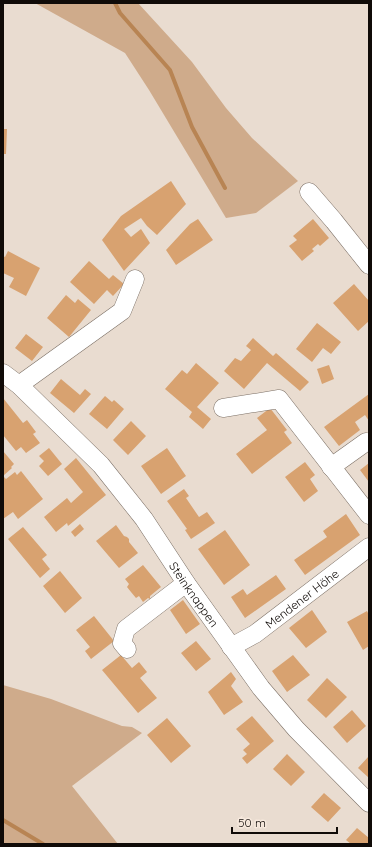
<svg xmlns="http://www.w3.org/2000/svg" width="372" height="847" viewBox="0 0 372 847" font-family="Quicksand,sans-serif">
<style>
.green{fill:#cfab8b}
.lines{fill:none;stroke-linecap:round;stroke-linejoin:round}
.stream{stroke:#b88453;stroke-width:4}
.building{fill:#d8a270}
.minor-casing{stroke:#7c7066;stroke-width:19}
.minor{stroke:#fff;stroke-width:18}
.labels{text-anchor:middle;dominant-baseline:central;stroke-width:3.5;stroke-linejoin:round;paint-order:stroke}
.street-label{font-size:12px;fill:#100b08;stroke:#f7e9dd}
</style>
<rect width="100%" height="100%" fill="#e9dcd0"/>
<!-- green -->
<path class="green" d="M 35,3 L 138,3 L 192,62 L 226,108 L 252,138 L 298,181 L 256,213 L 226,218 L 149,90 L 125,53 Z
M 3,685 L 51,699 L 122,726 L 132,727 L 142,733 L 72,786 L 118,844 L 3,844 Z"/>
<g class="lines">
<!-- stream -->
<path class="stream" d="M 115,3 L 120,13 L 170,70 L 192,127 L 225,188
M 3,820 L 43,844"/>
</g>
<!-- building -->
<path class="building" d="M 3,129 L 7,129 L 6,154 L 3,154 Z
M 171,181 L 186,204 L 157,235 L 147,226 L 141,218 L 124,229 L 131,237 L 141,229 L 150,243 L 124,271 L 102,240 L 121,216 Z
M 198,219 L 213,240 L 176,265 L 166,250 L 190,224 Z
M 313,219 L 329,238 L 320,246 L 318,244 L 312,249 L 314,251 L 302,261 L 289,246 L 297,240 L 293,236 Z
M 8,251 L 40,268 L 26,296 L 9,287 L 14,278 L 3,273 L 3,256 L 5,257 Z
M 89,261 L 109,279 L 113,275 L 124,284 L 113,296 L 107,290 L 94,304 L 70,282 Z
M 354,284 L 369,301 L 369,321 L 358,331 L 333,303 Z
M 66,295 L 75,303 L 78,299 L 91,310 L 69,337 L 47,318 Z
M 317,323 L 341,342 L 331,354 L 323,348 L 312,362 L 296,349 Z
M 26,334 L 43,347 L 32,361 L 15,348 Z
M 253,338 L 273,356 L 276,353 L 309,382 L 300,391 L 267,363 L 244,389 L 224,371 L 235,358 L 241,361 L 251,350 L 246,346 Z
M 196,363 L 219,383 L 197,407 L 211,419 L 203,429 L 189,417 L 192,412 L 165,389 L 182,370 L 187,374 Z
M 329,365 L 334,379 L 322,384 L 317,369 Z
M 61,379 L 80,395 L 85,389 L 91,394 L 74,413 L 50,393 Z
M 369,394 L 369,421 L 365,415 L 355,422 L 360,430 L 339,446 L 324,427 Z
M 105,396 L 112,402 L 114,400 L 124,409 L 107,429 L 89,414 Z
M 3,398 L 23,423 L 27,420 L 36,432 L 33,434 L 40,443 L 26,453 L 21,447 L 16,451 L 3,435 Z
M 270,408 L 287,430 L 284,432 L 292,443 L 252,474 L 236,454 L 267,430 L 257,418 Z
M 131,421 L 146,436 L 128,455 L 113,440 Z
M 49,448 L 62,464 L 48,476 L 39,466 L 44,461 L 39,456 Z
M 167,448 L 186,476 L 161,494 L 141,466 Z
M 3,451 L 14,464 L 11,467 L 12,468 L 3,476 L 6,479 L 15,472 L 17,475 L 21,471 L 43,499 L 18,519 L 13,512 L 3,519 Z
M 76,458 L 106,495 L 68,526 L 67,523 L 56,532 L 44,517 L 67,498 L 71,503 L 83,492 L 64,469 Z
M 305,462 L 315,475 L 310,479 L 318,491 L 304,502 L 285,477 Z
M 369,463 L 369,482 L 360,470 Z
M 184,489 L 189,496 L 186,498 L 199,517 L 207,512 L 215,523 L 191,539 L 185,530 L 187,529 L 167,501 Z
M 346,514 L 360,535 L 305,575 L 294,560 L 327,537 L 323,531 Z
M 80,524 L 84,529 L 75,537 L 71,532 Z
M 116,525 L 124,536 L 127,537 L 129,539 L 129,542 L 138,553 L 119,568 L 96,541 Z
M 23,527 L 47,555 L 42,559 L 50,569 L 40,578 L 8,539 Z
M 225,530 L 250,565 L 224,585 L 198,549 Z
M 143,565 L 161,587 L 150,596 L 150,599 L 148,598 L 143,602 L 139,596 L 136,598 L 131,592 L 127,587 L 129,584 L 125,579 Z
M 60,571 L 82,598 L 65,613 L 43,586 Z
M 276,575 L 286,589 L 245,618 L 231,597 L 243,589 L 247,595 Z
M 183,600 L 200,624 L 186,634 L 170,610 Z
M 312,610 L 327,632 L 306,648 L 289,628 Z
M 367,611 L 369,615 L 369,646 L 363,650 L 347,622 Z
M 94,616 L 114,641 L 91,659 L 85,651 L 90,647 L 76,630 Z
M 196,641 L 211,659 L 196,671 L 181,653 Z
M 121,655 L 132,668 L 139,662 L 147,672 L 140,678 L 157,698 L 138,713 L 102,670 Z
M 293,655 L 310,675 L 287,692 L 272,671 Z
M 231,672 L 236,679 L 231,686 L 243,702 L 224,715 L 208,692 Z
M 327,678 L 347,697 L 326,718 L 307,700 Z
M 352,710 L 366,726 L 347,743 L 333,727 Z
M 252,716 L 274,741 L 247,764 L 242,758 L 247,754 L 243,750 L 250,744 L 236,729 Z
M 167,718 L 191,746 L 171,763 L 147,735 Z
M 287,754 L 305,772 L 291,786 L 273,769 Z
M 369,756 L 369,778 L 358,768 Z
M 324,793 L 341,808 L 328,822 L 311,807 Z
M 357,828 L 369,838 L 369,844 L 351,844 L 346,840 Z"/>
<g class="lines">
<defs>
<g id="minor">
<path d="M 309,192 L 334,221 L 369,265"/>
<path id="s1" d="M 3,373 L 19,385 L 101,465 L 144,519 L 186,583 L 261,688 L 296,729 L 369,803"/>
<path d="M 19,385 L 122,311 L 135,279"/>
<path d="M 223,408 L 279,399 L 369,515"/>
<path d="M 331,467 L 366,442"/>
<path id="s2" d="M 231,647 L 255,634 L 369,547"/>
<path d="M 127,649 L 122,643 L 126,629 L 186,583"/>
</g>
</defs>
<!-- minor casing -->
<use href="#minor" class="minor-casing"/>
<!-- minor -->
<use href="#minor" class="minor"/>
</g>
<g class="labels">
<!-- street labels -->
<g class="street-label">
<text stroke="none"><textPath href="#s1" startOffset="294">Steinknappen</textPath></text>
<text stroke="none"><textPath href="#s2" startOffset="86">Mendener Höhe</textPath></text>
</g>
</g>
<!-- border -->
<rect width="372" height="847" fill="none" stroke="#100b08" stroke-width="8"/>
<!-- scale -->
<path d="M232 827v6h105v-6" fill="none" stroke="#100b08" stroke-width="2"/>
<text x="238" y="827" font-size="12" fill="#100b08" stroke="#f7e9dd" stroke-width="3" paint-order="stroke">50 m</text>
</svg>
